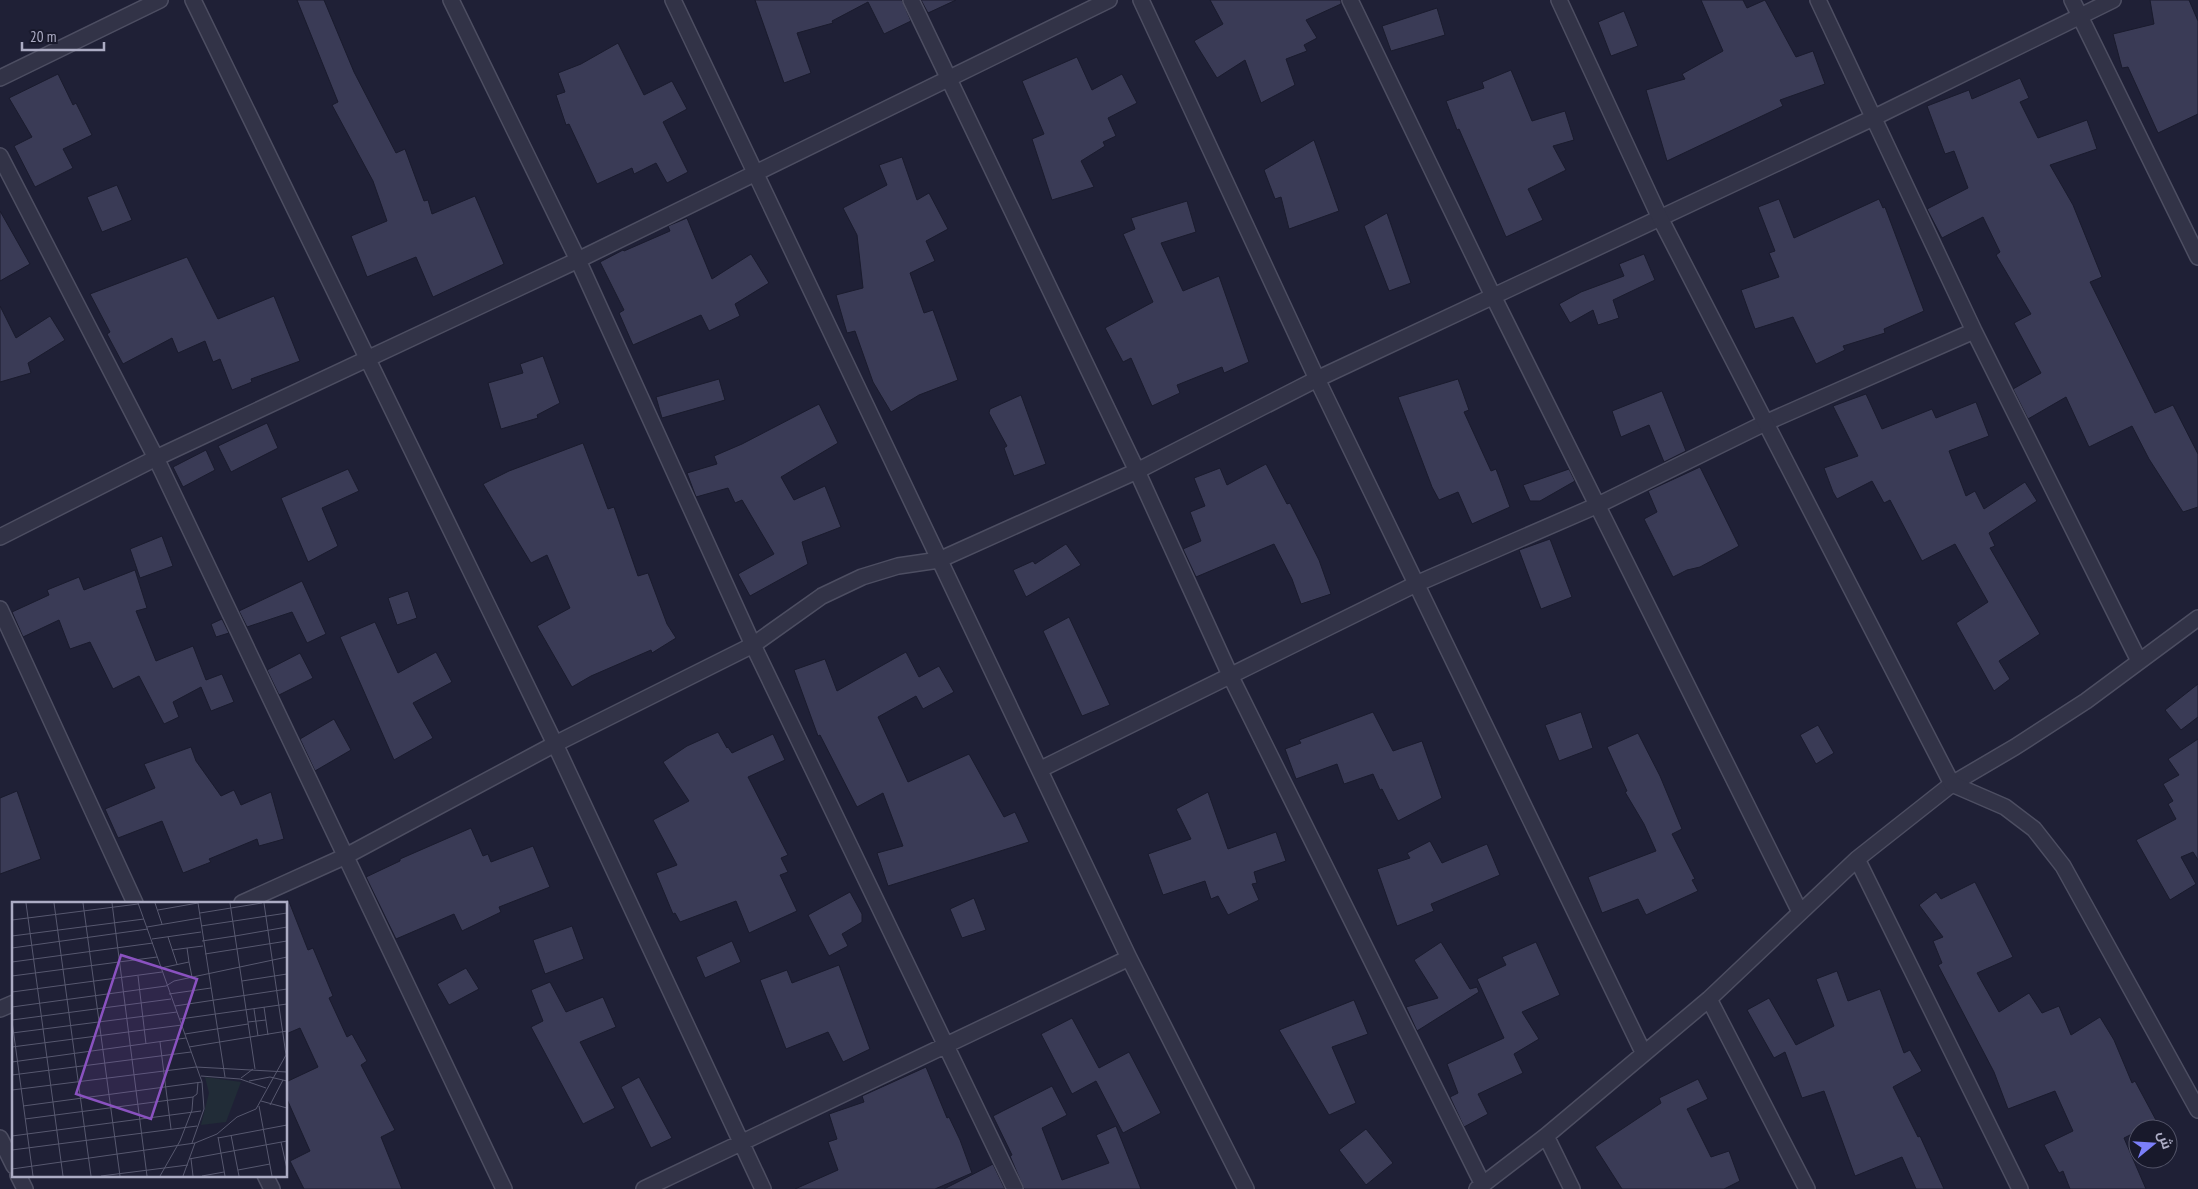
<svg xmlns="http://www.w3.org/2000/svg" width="2198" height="1189" viewBox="0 0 2198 1189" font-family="'PT Sans Narrow',Cairo,sans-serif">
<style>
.building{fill:#3a3b56;stroke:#1a1b2d}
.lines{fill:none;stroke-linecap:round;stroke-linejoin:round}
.minor-casing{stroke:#4d4e62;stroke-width:18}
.tertiary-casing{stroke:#4d4e62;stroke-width:18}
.minor{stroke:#323347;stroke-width:15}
.tertiary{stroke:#323347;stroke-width:15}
.inset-road{fill:none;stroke:#57586f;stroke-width:1}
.view{fill:#8a52c0;fill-opacity:0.15;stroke:#8a52c0;stroke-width:2.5}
.inset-edge{fill:none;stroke:#acacc4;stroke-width:2.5}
</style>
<rect width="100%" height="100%" fill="#1f2036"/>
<!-- building -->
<path class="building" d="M 297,0 L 324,0 L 354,72 L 396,153 L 405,149 L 424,201 L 428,200 L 432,214 L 475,196 L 504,264 L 433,297 L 416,257 L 367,277 L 351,236 L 387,221 L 373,181 L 332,105 L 338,102 Z
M 755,0 L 902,0 L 911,21 L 884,34 L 868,2 L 832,21 L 833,23 L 797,33 L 811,73 L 784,83 Z
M 921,0 L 956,0 L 928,13 Z
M 1210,0 L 1341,0 L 1341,4 L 1306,20 L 1317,38 L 1304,45 L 1307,51 L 1286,59 L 1295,85 L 1261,103 L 1245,60 L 1217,78 L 1194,41 L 1223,24 Z
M 1701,0 L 1743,0 L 1747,8 L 1765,0 L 1796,57 L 1813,51 L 1825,84 L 1780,100 L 1783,106 L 1667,161 L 1646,90 L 1685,79 L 1682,74 L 1723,51 Z
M 2150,0 L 2189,0 L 2198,21 L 2198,114 L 2158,133 L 2128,67 L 2122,68 L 2113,34 L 2154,24 Z
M 1437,8 L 1445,35 L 1391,51 L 1382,26 Z
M 1624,11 L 1638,46 L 1611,56 L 1598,22 Z
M 618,43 L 644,95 L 672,81 L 687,109 L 663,122 L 688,172 L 667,183 L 656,163 L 634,174 L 632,168 L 597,184 L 569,124 L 566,125 L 556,95 L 565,92 L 558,73 L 581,64 Z
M 1077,57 L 1092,90 L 1122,74 L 1137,103 L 1108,118 L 1116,136 L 1103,142 L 1105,146 L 1081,161 L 1094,187 L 1052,200 L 1032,139 L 1044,134 L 1022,81 Z
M 1511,70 L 1532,121 L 1565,111 L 1574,140 L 1553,146 L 1566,170 L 1528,189 L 1543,220 L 1506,237 L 1459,129 L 1457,130 L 1446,101 L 1484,88 L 1482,82 Z
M 58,74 L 73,105 L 76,103 L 92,135 L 63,149 L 73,168 L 35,187 L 14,146 L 32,137 L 9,98 Z
M 2020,78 L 2029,98 L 2020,102 L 2038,138 L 2087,120 L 2097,149 L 2050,165 L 2073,205 L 2102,277 L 2090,282 L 2155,413 L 2173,405 L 2198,454 L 2198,507 L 2183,512 L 2149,459 L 2132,426 L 2089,447 L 2066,397 L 2028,419 L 2013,389 L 2041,373 L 2014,323 L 2031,314 L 1996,255 L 2000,252 L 1983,217 L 1942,238 L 1927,209 L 1968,188 L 1954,151 L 1945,154 L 1927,106 L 1969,90 L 1972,99 Z
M 1314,140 L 1339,211 L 1289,229 L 1281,197 L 1275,199 L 1264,170 Z
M 902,157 L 917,200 L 929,193 L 948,229 L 926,241 L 935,261 L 910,273 L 924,313 L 933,310 L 958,380 L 919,395 L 891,412 L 873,382 L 855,331 L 847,333 L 836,295 L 863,288 L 857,235 L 843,208 L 887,185 L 879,165 Z
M 117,185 L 132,220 L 102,232 L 87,197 Z
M 1779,199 L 1794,238 L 1879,199 L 1883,208 L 1885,207 L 1924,311 L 1884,329 L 1885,333 L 1843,346 L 1845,350 L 1816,364 L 1793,317 L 1755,329 L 1741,290 L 1779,277 L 1769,253 L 1775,251 L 1758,207 Z
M 1187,201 L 1196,232 L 1161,243 L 1183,291 L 1219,276 L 1249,362 L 1224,373 L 1222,367 L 1177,385 L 1180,393 L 1152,406 L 1131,358 L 1123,362 L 1105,328 L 1153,302 L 1123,234 L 1135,229 L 1131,218 Z
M 0,211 L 30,264 L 0,281 Z
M 1387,213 L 1411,283 L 1389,291 L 1364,226 Z
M 687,218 L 712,279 L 751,254 L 769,283 L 735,304 L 740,316 L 709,331 L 701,315 L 633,345 L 619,313 L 624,310 L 600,262 L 623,250 L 624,251 L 670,231 L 668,226 Z
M 1644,254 L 1655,280 L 1613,300 L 1619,318 L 1598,325 L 1593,310 L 1570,323 L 1559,304 L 1581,292 L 1624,276 L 1619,264 Z
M 187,257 L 218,319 L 274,296 L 300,361 L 251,379 L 252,382 L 232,390 L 220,359 L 213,362 L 205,341 L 178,353 L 172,338 L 123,364 L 107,334 L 110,332 L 90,294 Z
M 0,306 L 16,338 L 50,316 L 65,340 L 28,363 L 31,373 L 0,382 Z
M 543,356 L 560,403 L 537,415 L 538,418 L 501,429 L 488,383 L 523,373 L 520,364 Z
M 719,379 L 725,400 L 662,418 L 656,397 Z
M 1458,379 L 1469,410 L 1464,412 L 1491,471 L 1496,469 L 1510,507 L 1472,524 L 1458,492 L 1439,500 L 1432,487 L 1398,397 Z
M 1662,391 L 1686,451 L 1664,462 L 1649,425 L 1621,437 L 1612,411 Z
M 1866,394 L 1882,429 L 1932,409 L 1936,418 L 1976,402 L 1989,436 L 1949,451 L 1966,496 L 1975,491 L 1984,509 L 2025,482 L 2037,501 L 1989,533 L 1995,546 L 1990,548 L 2040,634 L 1999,661 L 2010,679 L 1994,691 L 1956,623 L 1988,602 L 1955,544 L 1922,561 L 1890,500 L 1884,503 L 1872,481 L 1837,499 L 1833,492 L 1824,468 L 1858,456 L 1833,406 Z
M 1021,395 L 1046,464 L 1014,476 L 1004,448 L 1007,446 L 989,413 L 990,409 Z
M 819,404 L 838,443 L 781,477 L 794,500 L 825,486 L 841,527 L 802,542 L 808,564 L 750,596 L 738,574 L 774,554 L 742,500 L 735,503 L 728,488 L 696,497 L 687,473 L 717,464 L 714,456 L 742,444 Z
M 267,423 L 278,448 L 231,472 L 218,446 Z
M 583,443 L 608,509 L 614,507 L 638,576 L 648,573 L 667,624 L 676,638 L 652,653 L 651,650 L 591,676 L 572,687 L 537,626 L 570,608 L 547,555 L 531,563 L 483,484 L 509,471 Z
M 206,450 L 215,470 L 183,487 L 173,467 Z
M 1266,464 L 1287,504 L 1290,503 L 1319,560 L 1331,594 L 1301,604 L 1292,579 L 1274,544 L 1196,577 L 1183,549 L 1201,541 L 1190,512 L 1205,506 L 1194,478 L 1220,468 L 1227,485 Z
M 1700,467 L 1739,546 L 1700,567 L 1687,570 L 1673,577 L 1644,519 L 1657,512 L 1648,491 Z
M 348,469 L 359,491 L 322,508 L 338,546 L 308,562 L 281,498 Z
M 1569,469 L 1575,481 L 1540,501 L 1530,501 L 1523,485 Z
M 162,536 L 173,566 L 140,578 L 130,549 Z
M 1550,539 L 1572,597 L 1541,609 L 1519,550 Z
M 1066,544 L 1081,565 L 1026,597 L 1013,570 L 1033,561 L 1035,564 Z
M 135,570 L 147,608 L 136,611 L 156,661 L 193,646 L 206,680 L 222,674 L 234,702 L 211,711 L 201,687 L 173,702 L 179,717 L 164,724 L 139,676 L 113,689 L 90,642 L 70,649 L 59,620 L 23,637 L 12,612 L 49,595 L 47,590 L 79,577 L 84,590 Z
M 302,581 L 326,634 L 307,643 L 292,612 L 247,627 L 239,611 Z
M 408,591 L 417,618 L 397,625 L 388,598 Z
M 1069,617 L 1110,705 L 1082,716 L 1043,631 Z
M 222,619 L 229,633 L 216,637 L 211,624 Z
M 375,622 L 398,673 L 436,652 L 452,682 L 413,703 L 433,738 L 394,760 L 340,637 Z
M 906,652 L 919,677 L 939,666 L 954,692 L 923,709 L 916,696 L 878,717 L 908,782 L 969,754 L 1004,817 L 1015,812 L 1029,842 L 888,886 L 877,853 L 903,846 L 883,793 L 857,807 L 820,735 L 818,736 L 794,670 L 825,659 L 837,691 Z
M 300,653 L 313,678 L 279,695 L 267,670 Z
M 2198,684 L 2198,717 L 2181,730 L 2165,710 Z
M 1373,712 L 1393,751 L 1422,741 L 1442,798 L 1398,821 L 1382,789 L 1380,790 L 1373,774 L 1344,784 L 1337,764 L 1296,779 L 1285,749 L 1301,743 L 1299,740 Z
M 1581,712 L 1593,748 L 1559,761 L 1545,725 Z
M 334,719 L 351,750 L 315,771 L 300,739 Z
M 1818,725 L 1834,753 L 1816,764 L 1800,735 Z
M 718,732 L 727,748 L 728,747 L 732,753 L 773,734 L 785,760 L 748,777 L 788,855 L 781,858 L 788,872 L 780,875 L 797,911 L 749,933 L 736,901 L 680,922 L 675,913 L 673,914 L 656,873 L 677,865 L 653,820 L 689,801 L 663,762 L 687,746 Z
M 1638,733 L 1660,776 L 1682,829 L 1672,834 L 1695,879 L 1692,880 L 1698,891 L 1646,915 L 1638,899 L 1602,913 L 1588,877 L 1656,851 L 1644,824 L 1625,792 L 1627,791 L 1607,747 Z
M 2198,739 L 2198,860 L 2193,852 L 2181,857 L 2196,884 L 2170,900 L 2136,840 L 2176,819 L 2168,804 L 2173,801 L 2163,784 L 2179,775 L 2168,759 Z
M 191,747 L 196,761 L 221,796 L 234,790 L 241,805 L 271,792 L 284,839 L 259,846 L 257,839 L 209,859 L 211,862 L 183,873 L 162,821 L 118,838 L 105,809 L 155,788 L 144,764 Z
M 17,791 L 41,859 L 0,874 L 0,798 Z
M 1208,792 L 1228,849 L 1276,832 L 1286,861 L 1254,872 L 1257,883 L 1252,884 L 1259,900 L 1228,915 L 1218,896 L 1211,899 L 1205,881 L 1163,895 L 1148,854 L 1191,839 L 1176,809 Z
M 471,828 L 483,856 L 488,854 L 491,862 L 533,846 L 550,887 L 499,907 L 501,912 L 462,931 L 454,914 L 396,939 L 366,877 L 400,861 L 400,859 Z
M 1430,841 L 1442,863 L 1487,844 L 1500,875 L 1431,904 L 1434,911 L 1397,926 L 1377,869 L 1410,858 L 1407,853 Z
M 1975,882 L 2013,957 L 1977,973 L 1999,1012 L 2029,993 L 2042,1013 L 2059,1006 L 2071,1035 L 2100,1017 L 2114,1040 L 2132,1083 L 2135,1081 L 2157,1122 L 2138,1129 L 2138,1131 L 2124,1138 L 2146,1189 L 2070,1189 L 2063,1171 L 2059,1173 L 2044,1145 L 2073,1131 L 2055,1091 L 2008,1109 L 1994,1072 L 1938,965 L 1942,963 L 1933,941 L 1943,937 L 1919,905 L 1936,892 L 1941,899 Z
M 850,892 L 862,914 L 862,922 L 842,934 L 848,946 L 829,956 L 808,915 Z
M 974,898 L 986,930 L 962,938 L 950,909 Z
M 288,899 L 308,950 L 313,948 L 333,996 L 329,998 L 347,1037 L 352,1034 L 367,1061 L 361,1065 L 395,1130 L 381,1137 L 402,1189 L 304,1189 L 290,1161 L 310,1151 L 286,1097 L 286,1082 L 318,1067 L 300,1028 L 286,1034 L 286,900 Z
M 572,926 L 584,959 L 545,974 L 533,940 Z
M 732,941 L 741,962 L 705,978 L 696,957 Z
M 1441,942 L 1470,989 L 1477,987 L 1479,992 L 1417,1031 L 1406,1007 L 1438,998 L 1414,960 Z
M 1536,942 L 1560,995 L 1522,1012 L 1539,1039 L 1514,1054 L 1523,1073 L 1478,1094 L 1488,1114 L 1464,1127 L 1450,1097 L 1458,1093 L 1447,1064 L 1504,1038 L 1477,979 L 1506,965 L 1502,957 Z
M 839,965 L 870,1049 L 843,1062 L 828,1032 L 786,1049 L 760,980 L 787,970 L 792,983 Z
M 466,968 L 479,989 L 449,1005 L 437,984 Z
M 1837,971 L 1848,1001 L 1880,989 L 1904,1053 L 1910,1050 L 1922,1071 L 1893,1087 L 1918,1137 L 1920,1136 L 1944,1189 L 1916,1189 L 1902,1157 L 1855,1176 L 1824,1091 L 1802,1098 L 1785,1052 L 1774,1058 L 1747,1010 L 1769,998 L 1796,1045 L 1834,1026 L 1816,979 Z
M 550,982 L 566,1012 L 603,997 L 616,1027 L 580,1042 L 615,1108 L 583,1124 L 531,1027 L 543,1021 L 531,990 Z
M 1354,1000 L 1368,1034 L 1332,1047 L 1356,1103 L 1329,1115 L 1279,1030 Z
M 1072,1018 L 1099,1068 L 1129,1052 L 1161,1113 L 1123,1133 L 1096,1081 L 1072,1094 L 1041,1034 Z
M 926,1067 L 947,1118 L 949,1117 L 960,1140 L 972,1173 L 935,1189 L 795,1189 L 838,1170 L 828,1142 L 837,1139 L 829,1114 L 864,1102 L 862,1096 Z
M 639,1077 L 672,1138 L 651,1148 L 621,1087 Z
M 1698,1079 L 1708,1099 L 1687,1109 L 1711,1157 L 1729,1151 L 1740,1181 L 1724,1189 L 1622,1189 L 1595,1147 L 1661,1103 L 1659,1098 Z
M 1052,1086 L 1067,1115 L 1042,1128 L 1062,1180 L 1109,1163 L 1096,1135 L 1116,1126 L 1141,1189 L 1024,1189 L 1010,1156 L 1012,1155 L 993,1116 Z
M 1366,1129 L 1393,1163 L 1366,1185 L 1339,1150 Z
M 993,1164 L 1005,1189 L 944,1189 Z"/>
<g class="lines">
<defs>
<path id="minor" d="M 193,0 L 555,744 L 763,1189
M 451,0 L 578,260 L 753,645 L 1015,1189
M 673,0 L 1129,958 L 1246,1189
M 911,0 L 1137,471 L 1230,675 L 1483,1185
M 1141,0 L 1317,379 L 1643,1052
M 1350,0 L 1493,296 L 1800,912
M 1818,0 L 1974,331 L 2139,661
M 2072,0 L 2198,257
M 0,78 L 160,0
M 0,156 L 156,458 L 504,1189
M 0,537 L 156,458 L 578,260 L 1109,0
M 0,609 L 135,903
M 1041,769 L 1416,584 L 1598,505 L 1765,423 L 1974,331
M 1857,859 L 2020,1189
M 242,903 L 346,856 L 555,744 L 753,645 L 822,596 L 862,577 L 898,566 L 939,560 L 1137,471 L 1317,379 L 1873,118 L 2113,0
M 1709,999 L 1807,1189
M 0,1009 L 14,1003
M 1546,1136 L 1572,1189
M 0,1138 L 14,1166
M 18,1175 L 25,1189
M 265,1175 L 272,1189
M 644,1189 L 1129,958
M 1477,1189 L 1546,1136 L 1709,999 L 1857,859 L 1952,784 L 2015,747 L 2086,701 L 2198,618"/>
<path id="tertiary" d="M 1559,0 L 1659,216 L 1952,784 L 2005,807 L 2034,829 L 2063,866 L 2198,1110"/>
</defs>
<!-- minor casing -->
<use href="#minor" class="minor-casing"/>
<!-- tertiary casing -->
<use href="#tertiary" class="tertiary-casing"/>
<!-- minor -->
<use href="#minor" class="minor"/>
<!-- tertiary -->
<use href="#tertiary" class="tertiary"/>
</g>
<!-- overview -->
<g transform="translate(12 902)">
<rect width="275" height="275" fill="#1f2036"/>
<path d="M 193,175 L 229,180 L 214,220 L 189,223 L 197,191 Z" fill="#212c37"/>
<path class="inset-road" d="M 14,1 L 51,274M 42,1 L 79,274M 71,1 L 108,274M 100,1 L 135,274M 143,1 L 150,22M 186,1 L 213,175M 218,1 L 223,34 L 275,25M 146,8 L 186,1M 188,11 L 250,1M 0,18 L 126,2M 189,24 L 275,11M 135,25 L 188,16M 0,34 L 132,17M 156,35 L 165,62M 140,37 L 189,30M 190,39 L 223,34 L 243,167M 0,46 L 136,27M 160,48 L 175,46M 193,52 L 275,39M 0,60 L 141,41M 177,60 L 175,46 L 191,44M 149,66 L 177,60 L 180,75M 0,74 L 145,55M 126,74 L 134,142M 230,79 L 275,72M 0,90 L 150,70M 157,92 L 199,86M 163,104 L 275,87M 0,105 L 154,84 L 162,79 L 275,55M 252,105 L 256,133M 242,107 L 246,134M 168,117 L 275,102M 0,118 L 159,97M 0,119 L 21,274M 236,120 L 254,118M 0,131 L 165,110M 173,132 L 236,122M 148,140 L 159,227M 0,145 L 170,123M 177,145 L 275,129M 0,160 L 174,136M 0,173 L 179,150M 189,174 L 228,177 L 254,186M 229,176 L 241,167M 237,179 L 258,175 L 275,179M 0,188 L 184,165 L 275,170M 249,199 L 275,206M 258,203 L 271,178M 11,204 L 190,180 L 126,1M 247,204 L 260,274M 13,217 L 181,195 L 185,192 L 186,180M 219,233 L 227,274M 0,234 L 189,209M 206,235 L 213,274M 206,236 L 275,223M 269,240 L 275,267M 180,241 L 192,207 L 190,180M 0,248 L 185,224M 177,257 L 275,239M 179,257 L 181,274M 0,267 L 183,241M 226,268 L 258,262M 89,274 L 176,263M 148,274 L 168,239 L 180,208 L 181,195M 171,274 L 183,241 L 205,232 L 225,215 L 244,207 L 274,153 L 252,1M 190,274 L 212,270"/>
<path class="view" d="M 109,53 L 185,77 L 139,217 L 64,192 Z"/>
<rect width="275" height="275" class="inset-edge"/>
</g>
<!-- north arrow -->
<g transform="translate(2153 1144) rotate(72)"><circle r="24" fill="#18192b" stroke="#535468"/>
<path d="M0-4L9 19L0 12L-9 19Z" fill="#7b7ff9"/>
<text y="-8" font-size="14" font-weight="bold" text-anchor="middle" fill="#acacc4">ش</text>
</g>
<!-- scale -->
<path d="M22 42v8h82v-8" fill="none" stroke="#acacc4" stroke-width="2.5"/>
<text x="30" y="42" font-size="15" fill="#acacc4" stroke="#18192b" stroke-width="4" paint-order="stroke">20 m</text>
</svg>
